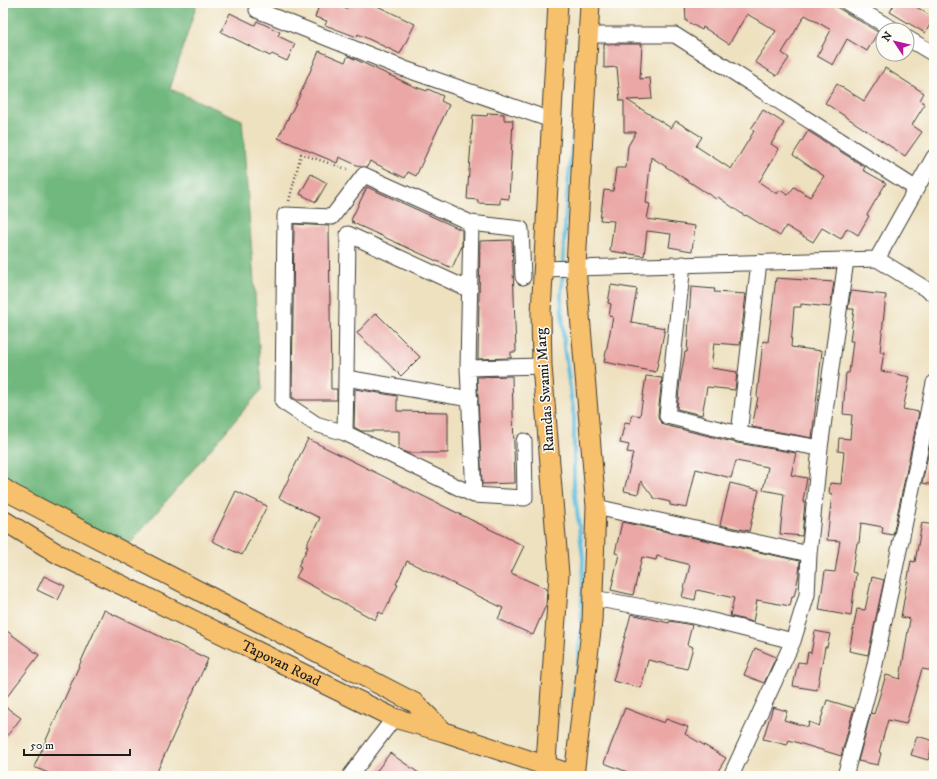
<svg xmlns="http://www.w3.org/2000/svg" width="937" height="779" viewBox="0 0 937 779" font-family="'IM FELL DW Pica',serif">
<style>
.forest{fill:#71b87e;stroke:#466a4d}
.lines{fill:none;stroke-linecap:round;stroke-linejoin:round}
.stream{stroke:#62c0e0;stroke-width:4}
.building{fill:#eaa7a6}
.minor-casing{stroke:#3c3a35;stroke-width:17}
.major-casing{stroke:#3c3a35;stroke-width:21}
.path{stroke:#3c3a35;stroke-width:2.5;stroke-dasharray:1 3;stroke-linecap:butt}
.minor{stroke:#fff;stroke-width:15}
.major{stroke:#f7c06c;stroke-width:19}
.labels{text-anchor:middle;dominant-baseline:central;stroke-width:3;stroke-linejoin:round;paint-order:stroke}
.street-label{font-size:15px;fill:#1c1c1c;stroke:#fdfcf7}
</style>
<rect width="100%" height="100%" fill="#fdfcf7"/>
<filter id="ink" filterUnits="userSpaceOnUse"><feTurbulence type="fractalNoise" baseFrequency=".025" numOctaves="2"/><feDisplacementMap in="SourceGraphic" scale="8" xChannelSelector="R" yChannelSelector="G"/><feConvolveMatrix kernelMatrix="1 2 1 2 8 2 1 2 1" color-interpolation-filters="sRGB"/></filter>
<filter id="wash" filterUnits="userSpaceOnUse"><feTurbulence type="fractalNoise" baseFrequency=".012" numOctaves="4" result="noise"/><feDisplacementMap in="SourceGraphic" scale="16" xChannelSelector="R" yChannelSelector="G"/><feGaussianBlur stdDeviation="0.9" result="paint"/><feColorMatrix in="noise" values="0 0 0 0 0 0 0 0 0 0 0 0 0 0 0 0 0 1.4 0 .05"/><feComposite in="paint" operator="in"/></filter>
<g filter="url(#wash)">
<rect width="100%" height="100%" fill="#eee1c0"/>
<!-- forest -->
<path class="forest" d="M 3,3 L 197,3 L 170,89 L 242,120 L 262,389 L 126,548 L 3,483 Z"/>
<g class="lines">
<!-- stream -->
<path class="stream" d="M 563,265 L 566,205 L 575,114
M 563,272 L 561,296 L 564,347 L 574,417 L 574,487 L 583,558 L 581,629 L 574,699"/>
</g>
<g id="blocks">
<!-- building -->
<path class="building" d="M 320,3 L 331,3 L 346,9 L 349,3 L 371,3 L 415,24 L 400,54 L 358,34 L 357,37 L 325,25 L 327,21 L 315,17 Z
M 685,3 L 830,3 L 878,32 L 867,51 L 847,39 L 833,65 L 817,56 L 831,30 L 805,15 L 782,53 L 789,58 L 777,76 L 755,62 L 776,31 L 747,14 L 729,44 L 703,27 L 702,30 L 686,21 Z
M 895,3 L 910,3 L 934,18 L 925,33 L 890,12 Z
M 230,13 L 255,25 L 257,21 L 280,32 L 278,36 L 295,44 L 287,61 L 272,54 L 270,56 L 221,32 Z
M 604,44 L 642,44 L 640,79 L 650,78 L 652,99 L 627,100 L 671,128 L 676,121 L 702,137 L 696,146 L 731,169 L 754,131 L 751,129 L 763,110 L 784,123 L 771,144 L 779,149 L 759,182 L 777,194 L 780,190 L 788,195 L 794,187 L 810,197 L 824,176 L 793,155 L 808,131 L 865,167 L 863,170 L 886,183 L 867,215 L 869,216 L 858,235 L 847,228 L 841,239 L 822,228 L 813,242 L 786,226 L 780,236 L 746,215 L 745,216 L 718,197 L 716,199 L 651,157 L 646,203 L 650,204 L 647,219 L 695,226 L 692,251 L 669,247 L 671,234 L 647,231 L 644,256 L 610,251 L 614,221 L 600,220 L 604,190 L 613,191 L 616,168 L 626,168 L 628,146 L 636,132 L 624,132 L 624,101 L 620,101 L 617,67 L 604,68 Z
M 319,51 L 345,62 L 348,56 L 413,86 L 427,91 L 428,89 L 443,96 L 441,101 L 449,105 L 416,176 L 408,172 L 405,178 L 370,161 L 367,167 L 361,167 L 339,157 L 337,163 L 278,138 L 299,97 Z
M 885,68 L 924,93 L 920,100 L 925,104 L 912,125 L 922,132 L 905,156 L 825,103 L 837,84 L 864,101 Z
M 488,113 L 504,114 L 504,120 L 513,120 L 509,199 L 500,198 L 500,204 L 478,203 L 478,200 L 467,199 L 473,115 L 487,116 Z
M 311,174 L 327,183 L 316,202 L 300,194 Z
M 367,187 L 462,230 L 462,246 L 452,268 L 351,222 L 354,222 L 351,220 Z
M 294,224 L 329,226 L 331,389 L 337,389 L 337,400 L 297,400 L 292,397 Z
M 512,240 L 516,352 L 511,352 L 511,358 L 478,359 L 480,241 Z
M 776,278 L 834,282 L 830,307 L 801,304 L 801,307 L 794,307 L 791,347 L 822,351 L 812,438 L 752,427 L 758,397 L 757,396 L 763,341 L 768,342 Z
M 611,285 L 637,289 L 631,322 L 665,328 L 656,372 L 604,362 L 613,317 L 609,316 L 611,304 L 608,303 Z
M 691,287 L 715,289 L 714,292 L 746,294 L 740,345 L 714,343 L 711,368 L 737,372 L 735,390 L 707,387 L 702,415 L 677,409 L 680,381 L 685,352 L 687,352 Z
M 851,291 L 886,295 L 880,352 L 884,352 L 881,371 L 910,377 L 903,409 L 919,412 L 893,535 L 882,533 L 883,527 L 861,523 L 859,543 L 857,543 L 852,572 L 856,573 L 851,616 L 819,610 L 825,571 L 835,572 L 840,541 L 827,540 L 832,494 L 829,493 L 830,483 L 841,484 L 844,452 L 838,451 L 839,438 L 850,439 L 852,415 L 843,414 L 846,373 L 849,373 L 853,341 L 850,341 L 854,309 L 848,309 Z
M 376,313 L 420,357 L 401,376 L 357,333 Z
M 512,376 L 515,483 L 482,484 L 477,377 Z
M 646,376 L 662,378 L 658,415 L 659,420 L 664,425 L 737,443 L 796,453 L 791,475 L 807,478 L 803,501 L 805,502 L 802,536 L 780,534 L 784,494 L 763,490 L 768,467 L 736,461 L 731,478 L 696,469 L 687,508 L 670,505 L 670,502 L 654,498 L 641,481 L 638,494 L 624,491 L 633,453 L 627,452 L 629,445 L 620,443 L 625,422 L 630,423 L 632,414 L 640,416 Z
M 355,389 L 397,396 L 397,411 L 448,412 L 448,453 L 407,453 L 399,449 L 399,431 L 361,431 L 354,427 Z
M 934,427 L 934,485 L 922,483 Z
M 308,439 L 524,546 L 511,573 L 547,589 L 546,605 L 533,635 L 498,619 L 503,608 L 407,561 L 396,584 L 398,585 L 383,614 L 379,612 L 375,620 L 296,577 L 301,568 L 298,566 L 308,547 L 306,546 L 320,518 L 279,498 Z
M 730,483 L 759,490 L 749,531 L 720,525 Z
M 236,491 L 267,506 L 242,555 L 212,541 Z
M 622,522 L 800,561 L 799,574 L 794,597 L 792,597 L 790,606 L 757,600 L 753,622 L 730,616 L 734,598 L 697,590 L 695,600 L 682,597 L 690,565 L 657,556 L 656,560 L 642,557 L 633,595 L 611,590 L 619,554 L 615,553 Z
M 922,523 L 934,525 L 934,583 L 931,598 L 934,599 L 931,611 L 934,611 L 934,671 L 922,669 L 906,724 L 888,720 L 879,752 L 881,753 L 878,765 L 858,761 L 871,713 L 874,714 L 886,675 L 900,679 L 910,619 L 901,617 L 911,561 L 915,562 Z
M 44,576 L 65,586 L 58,600 L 37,590 Z
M 872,577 L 884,580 L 868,655 L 849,651 L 857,609 L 865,610 Z
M 104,610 L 208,659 L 155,776 L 55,776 L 34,767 Z
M 631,614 L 669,623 L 670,621 L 692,625 L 687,645 L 693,647 L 687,669 L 648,660 L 641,688 L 613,681 Z
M 3,628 L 39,655 L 3,702 Z
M 815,631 L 830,634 L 827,647 L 825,647 L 817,690 L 793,686 L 798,662 L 806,663 L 808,652 L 811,653 Z
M 755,648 L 776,657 L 764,683 L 744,675 Z
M 827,700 L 854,708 L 841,756 L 789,740 L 787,745 L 763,739 L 773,707 L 787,711 L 784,720 L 808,727 L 809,722 L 819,726 Z
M 3,705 L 21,718 L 3,741 Z
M 625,708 L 664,723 L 666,719 L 688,727 L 685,734 L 726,758 L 715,776 L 638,776 L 604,763 Z
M 917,736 L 934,741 L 928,760 L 911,755 Z
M 390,753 L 423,776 L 373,776 Z"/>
</g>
</g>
<g filter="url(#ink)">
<use href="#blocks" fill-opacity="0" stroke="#3c3a35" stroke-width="1"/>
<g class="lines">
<defs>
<path id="minor" d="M 848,3 L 894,30
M 257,10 L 405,69 L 551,120
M 589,35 L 675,35 L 915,188
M 907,38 L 934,54
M 471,223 L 521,229 L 523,277
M 877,259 L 934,157
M 759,262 L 739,434 L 820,448
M 683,264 L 667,416 L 739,434
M 543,269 L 877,259 L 934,294
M 468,368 L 471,223 L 364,175 L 332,217 L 285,215 L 283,402 L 316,424 L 345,433 L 474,495 L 468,368 L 542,366
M 934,383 L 928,412 L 934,414
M 470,399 L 346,378 L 348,234 L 470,290
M 345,433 L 346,378
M 474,495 L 525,498 L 524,441
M 596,507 L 809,554 L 820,448 L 846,260
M 593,598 L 693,616 L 793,641
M 350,776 L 394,718
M 731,776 L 793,641 L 807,595 L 809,554
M 845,776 L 874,669 L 928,412"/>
<g id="major">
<path d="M 3,488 L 14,495 L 415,703 L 443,731"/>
<path id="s1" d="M 3,520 L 58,554 L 394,718 L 444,732 L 574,775"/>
<path d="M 545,776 L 559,574 L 542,366 L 541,313 L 558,3"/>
<path d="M 574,776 L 592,622 L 596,507 L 576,267 L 590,3"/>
</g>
</defs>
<!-- minor casing -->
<use href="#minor" class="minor-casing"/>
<!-- major casing -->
<use href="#major" class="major-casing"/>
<!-- path -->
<path class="path" d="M 289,201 L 301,154 L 350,170"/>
<!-- minor -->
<use href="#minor" class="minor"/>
<!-- major -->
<use href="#major" class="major"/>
</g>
</g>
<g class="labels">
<!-- street labels -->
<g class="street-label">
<text transform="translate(545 390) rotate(-94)">Ramdas Swami Marg</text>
<text stroke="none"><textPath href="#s1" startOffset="313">Tapovan Road</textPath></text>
</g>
</g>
<!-- margin -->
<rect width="937" height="779" fill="none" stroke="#fdfcf7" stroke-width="16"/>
<!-- north arrow -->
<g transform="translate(895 42) rotate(305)"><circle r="19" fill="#fdfcf7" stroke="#a3a29f"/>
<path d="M0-3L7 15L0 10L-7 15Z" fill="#b5179e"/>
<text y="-6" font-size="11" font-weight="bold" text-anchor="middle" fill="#1c1c1c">N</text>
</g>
<!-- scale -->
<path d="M24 749v6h106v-6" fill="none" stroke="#1c1c1c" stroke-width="2"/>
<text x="30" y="749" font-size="12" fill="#1c1c1c" stroke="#fdfcf7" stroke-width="3" paint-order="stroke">50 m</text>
</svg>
